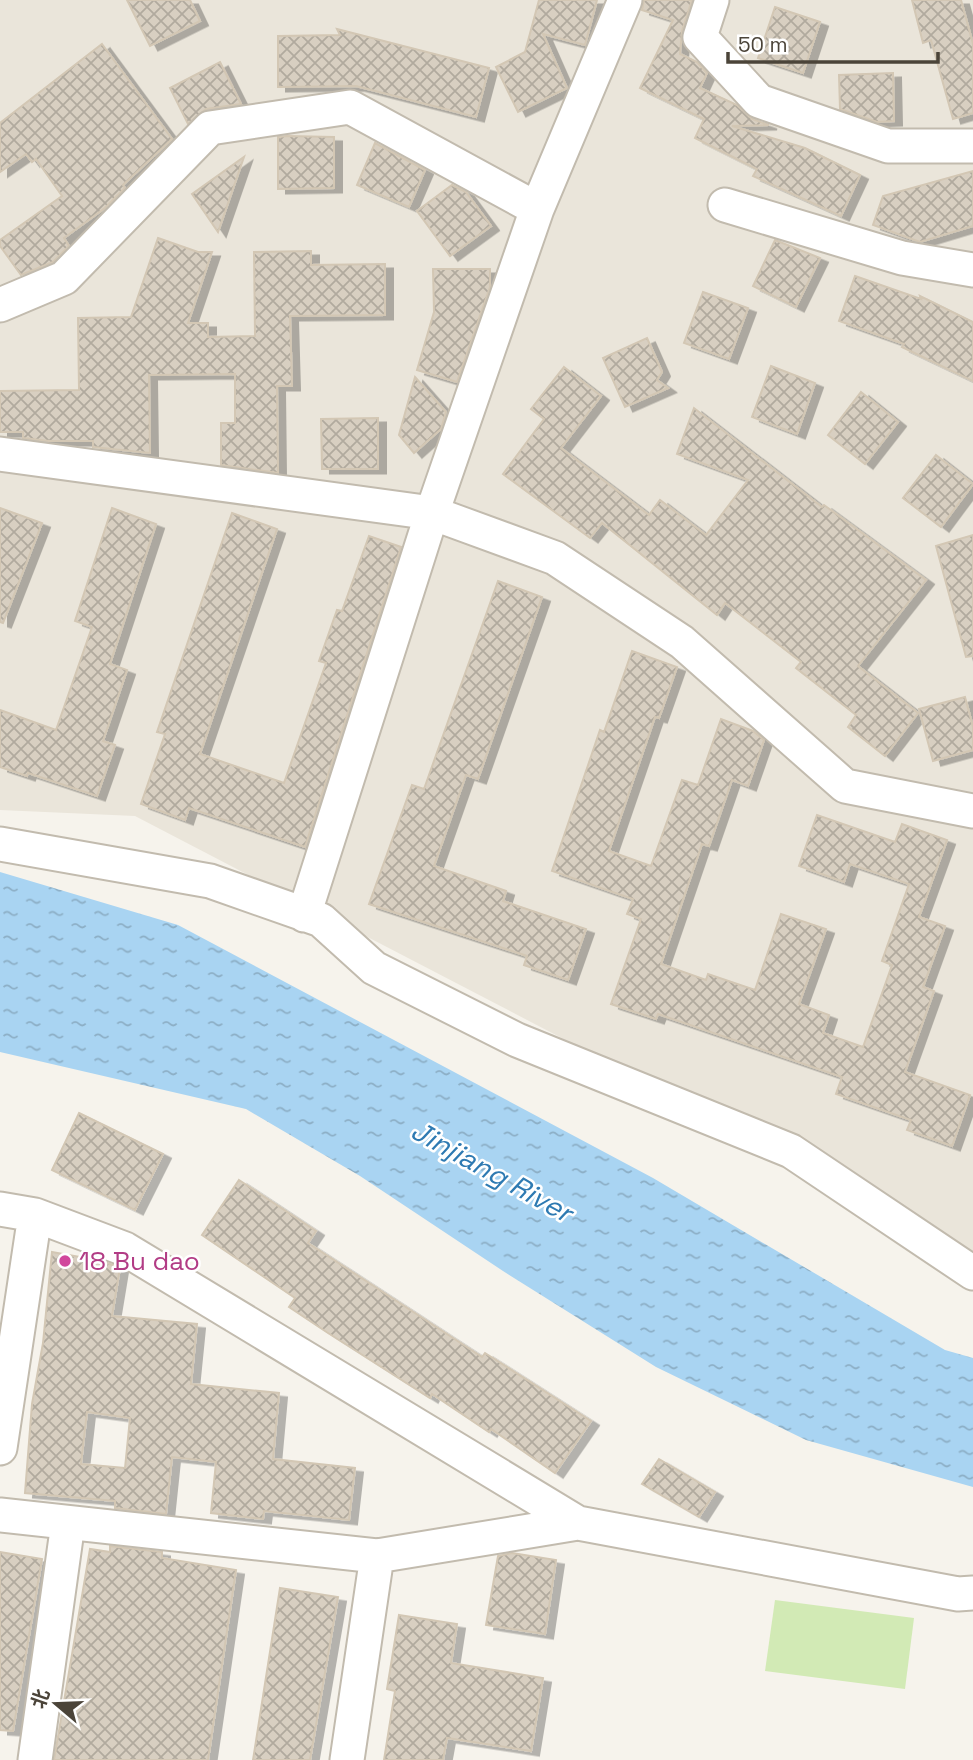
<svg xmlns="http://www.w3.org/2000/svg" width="973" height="1760" viewBox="0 0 973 1760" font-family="'Space Grotesk','Noto Sans SC',sans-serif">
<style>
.residential{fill:#eae5da}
.grass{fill:#d2eab5}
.water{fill:url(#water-ripples)}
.building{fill:url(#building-cross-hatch);stroke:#d3c7b4;stroke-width:2;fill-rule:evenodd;filter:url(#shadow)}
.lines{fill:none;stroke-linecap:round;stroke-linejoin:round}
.street-casing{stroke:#c2bbae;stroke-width:37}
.street{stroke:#fff;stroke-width:33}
.hotel-dot{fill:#d1479c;stroke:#fff;stroke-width:2.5}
.labels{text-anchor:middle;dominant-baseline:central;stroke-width:5;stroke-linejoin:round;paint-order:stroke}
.hotel-label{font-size:26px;fill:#b23c85;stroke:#fff;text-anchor:start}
.water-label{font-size:28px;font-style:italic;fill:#2e7ab2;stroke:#fff}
</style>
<defs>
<pattern id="water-ripples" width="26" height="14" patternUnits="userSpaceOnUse" patternTransform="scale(1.75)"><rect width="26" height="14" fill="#a9d4f2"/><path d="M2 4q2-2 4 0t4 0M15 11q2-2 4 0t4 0" fill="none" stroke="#8caec5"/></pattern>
<pattern id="building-cross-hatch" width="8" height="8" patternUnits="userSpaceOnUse" patternTransform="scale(1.75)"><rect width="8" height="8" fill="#d8cfc1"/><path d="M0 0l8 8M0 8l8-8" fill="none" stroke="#b1aa9e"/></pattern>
<filter id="shadow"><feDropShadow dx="8" dy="4.5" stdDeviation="0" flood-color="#0004"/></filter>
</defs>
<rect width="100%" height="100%" fill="#f6f3ec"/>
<!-- residential -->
<path class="residential" d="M 0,0 L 973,0 L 973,1252 L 135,816 L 0,810 Z"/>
<!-- grass -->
<path class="grass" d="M 775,1600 L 914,1618 L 905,1689 L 765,1671 Z"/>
<!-- water -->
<path class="water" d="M 0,872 L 178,925 L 653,1178 L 945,1350 L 973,1358 L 973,1487 L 806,1440 L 656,1367 L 503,1271 L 360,1176 L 246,1109 L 0,1052 Z"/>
<!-- building -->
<path class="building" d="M 127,0 L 190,0 L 200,21 L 150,46 Z
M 539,0 L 597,0 L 585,45 L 543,34 L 567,88 L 518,112 L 496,67 L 525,52 Z
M 644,0 L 692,0 L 682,31 L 680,54 L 697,62 L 707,73 L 700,88 L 737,105 L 752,119 L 769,125 L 732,126 L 805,148 L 860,175 L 841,216 L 753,176 L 757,169 L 695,138 L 704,119 L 640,88 L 673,20 L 642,10 Z
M 912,0 L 961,0 L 973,44 L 973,113 L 953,119 L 931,40 L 923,43 Z
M 775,7 L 820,22 L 803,73 L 758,58 Z
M 337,29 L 489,68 L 476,117 L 356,86 L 278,87 L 278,36 L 340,35 Z
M 102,44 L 172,139 L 123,185 L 125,188 L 105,208 L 64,238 L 69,246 L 53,262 L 21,275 L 0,246 L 0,240 L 62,196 L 36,159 L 32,162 L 26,154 L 0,172 L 0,123 Z
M 220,62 L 241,104 L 206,109 L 188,124 L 170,88 Z
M 893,73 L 894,121 L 877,122 L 840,109 L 839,75 Z
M 287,136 L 334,137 L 334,188 L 278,189 L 278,137 Z
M 375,143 L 425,170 L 409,207 L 357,185 Z
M 244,157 L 218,232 L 192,194 Z
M 973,171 L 973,226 L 920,242 L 873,225 L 883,196 Z
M 452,185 L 466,192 L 491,226 L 450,256 L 417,211 Z
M 158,238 L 198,252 L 212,252 L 188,323 L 208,323 L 208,337 L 255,336 L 254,252 L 311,251 L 311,265 L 385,264 L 385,315 L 290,316 L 292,386 L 277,386 L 278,473 L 221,465 L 221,423 L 235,423 L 235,374 L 149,375 L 150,453 L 93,447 L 93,441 L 49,441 L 23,438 L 23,432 L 0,432 L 0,391 L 79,390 L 78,318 L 131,317 Z
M 775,240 L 820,258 L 796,307 L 753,286 Z
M 433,269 L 490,269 L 490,287 L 457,382 L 417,370 L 434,312 Z
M 855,276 L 921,299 L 920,296 L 973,322 L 973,381 L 902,347 L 904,344 L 839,321 Z
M 703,292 L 748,308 L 729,359 L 684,343 Z
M 647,338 L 662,372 L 657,380 L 668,388 L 625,407 L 603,358 Z
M 771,366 L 815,383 L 797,434 L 752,417 Z
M 564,367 L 601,396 L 561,448 L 649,515 L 660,500 L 706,535 L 748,480 L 677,454 L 694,408 L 822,507 L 824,505 L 926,580 L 858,666 L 918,713 L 885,756 L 848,727 L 856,715 L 796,668 L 801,662 L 725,603 L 717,615 L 602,523 L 590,538 L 503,474 L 544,419 L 531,409 Z
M 415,377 L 446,412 L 441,429 L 414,453 L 399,435 Z
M 861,392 L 898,422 L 865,464 L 828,435 Z
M 378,418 L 378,469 L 322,469 L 321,419 Z
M 936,455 L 973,484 L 941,527 L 903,498 Z
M 0,508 L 42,523 L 3,623 L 0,622 Z
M 112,508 L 156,524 L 110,664 L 127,670 L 103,741 L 115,745 L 97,796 L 28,773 L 27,776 L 0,767 L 0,710 L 56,730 L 92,627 L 75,621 Z
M 232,513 L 277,529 L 200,754 L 284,783 L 326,663 L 319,661 L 337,610 L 342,611 L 369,536 L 401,547 L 305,847 L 189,808 L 185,820 L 141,804 L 165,734 L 157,732 Z
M 973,535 L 973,656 L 966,657 L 936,546 Z
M 498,581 L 542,597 L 478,779 L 466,775 L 434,866 L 506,891 L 503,901 L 586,929 L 568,980 L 524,965 L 527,956 L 369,904 L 412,785 L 424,789 Z
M 632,651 L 677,667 L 659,718 L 655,717 L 609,851 L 651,866 L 682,780 L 698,785 L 721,719 L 753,731 L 764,740 L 748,786 L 732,780 L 709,846 L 702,844 L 661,964 L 706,980 L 708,974 L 755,990 L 781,914 L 826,929 L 799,1004 L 829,1015 L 823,1033 L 863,1047 L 892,965 L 882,961 L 909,884 L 850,864 L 844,882 L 799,866 L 817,815 L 895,842 L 902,824 L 947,840 L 919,917 L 945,926 L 923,987 L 934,991 L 905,1072 L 970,1095 L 952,1146 L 907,1130 L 911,1120 L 836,1094 L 842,1077 L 658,1014 L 656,1019 L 611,1004 L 641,919 L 627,914 L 633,899 L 552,871 L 600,730 L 604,732 Z
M 965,697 L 973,727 L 973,750 L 933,761 L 919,709 Z
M 79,1113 L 163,1154 L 135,1210 L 52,1170 Z
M 239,1180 L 316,1231 L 308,1243 L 482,1357 L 485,1353 L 591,1421 L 555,1473 L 491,1429 L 489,1432 L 432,1394 L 430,1398 L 328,1333 L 289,1307 L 295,1298 L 202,1235 Z
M 52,1252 L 102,1261 L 120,1268 L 112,1316 L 197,1324 L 191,1384 L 279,1393 L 273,1459 L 355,1468 L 349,1520 L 264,1511 L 263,1519 L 211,1513 L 216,1462 L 172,1457 L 166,1514 L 115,1508 L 115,1501 L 25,1493 L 32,1404 L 43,1343 ZM 87,1412 L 130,1418 L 125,1468 L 81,1464 Z
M 659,1459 L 715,1492 L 699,1517 L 642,1484 Z
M 110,1546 L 162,1552 L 162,1558 L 236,1570 L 208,1760 L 54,1760 L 90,1549 L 110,1552 Z
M 0,1552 L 42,1559 L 13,1731 L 0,1730 Z
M 512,1553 L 556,1560 L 545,1634 L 486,1625 L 498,1556 Z
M 280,1588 L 338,1597 L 310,1760 L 253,1760 Z
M 399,1615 L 457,1624 L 451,1663 L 543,1678 L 531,1751 L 447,1738 L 443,1760 L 384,1760 L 395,1691 L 387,1689 Z"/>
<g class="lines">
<defs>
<path id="street" d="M 712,0 L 700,37 L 759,101 L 888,146 L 973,146
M 725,205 L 902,258 L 973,270
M 0,305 L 64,278 L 210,128 L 350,107 L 537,209
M 0,454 L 432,513 L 555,558 L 682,642 L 845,786 L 973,811
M 0,844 L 210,881 L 321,920 L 374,968 L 517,1040 L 791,1151 L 973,1273
M 304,915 L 432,513 L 537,209 L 625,0
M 0,1209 L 35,1215 L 125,1249 L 578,1523
M 0,1448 L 35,1215
M 0,1515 L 377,1556
M 35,1760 L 68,1523
M 347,1760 L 377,1556 L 578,1523 L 958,1594 L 973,1593"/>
</defs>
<!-- street casing -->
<use href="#street" class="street-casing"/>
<!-- street -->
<use href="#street" class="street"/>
</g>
<!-- markers -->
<circle class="hotel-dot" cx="65" cy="1261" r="7"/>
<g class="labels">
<!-- hotel labels -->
<g class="hotel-label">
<text x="79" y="1261">18 Bu dao</text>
</g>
<!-- water labels -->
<g class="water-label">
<text transform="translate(492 1171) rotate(29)">Jinjiang River</text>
</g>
</g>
<!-- north arrow -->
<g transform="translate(56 1704) rotate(289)" stroke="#ffffff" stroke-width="5" paint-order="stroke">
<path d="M0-5L12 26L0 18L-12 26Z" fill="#4b4439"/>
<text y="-10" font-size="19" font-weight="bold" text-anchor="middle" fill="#4b4439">北</text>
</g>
<!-- scale -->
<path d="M728 52v10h210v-10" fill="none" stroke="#4b4439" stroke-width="3.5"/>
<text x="738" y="52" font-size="21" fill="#4b4439" stroke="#ffffff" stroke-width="5" paint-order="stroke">50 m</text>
</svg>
